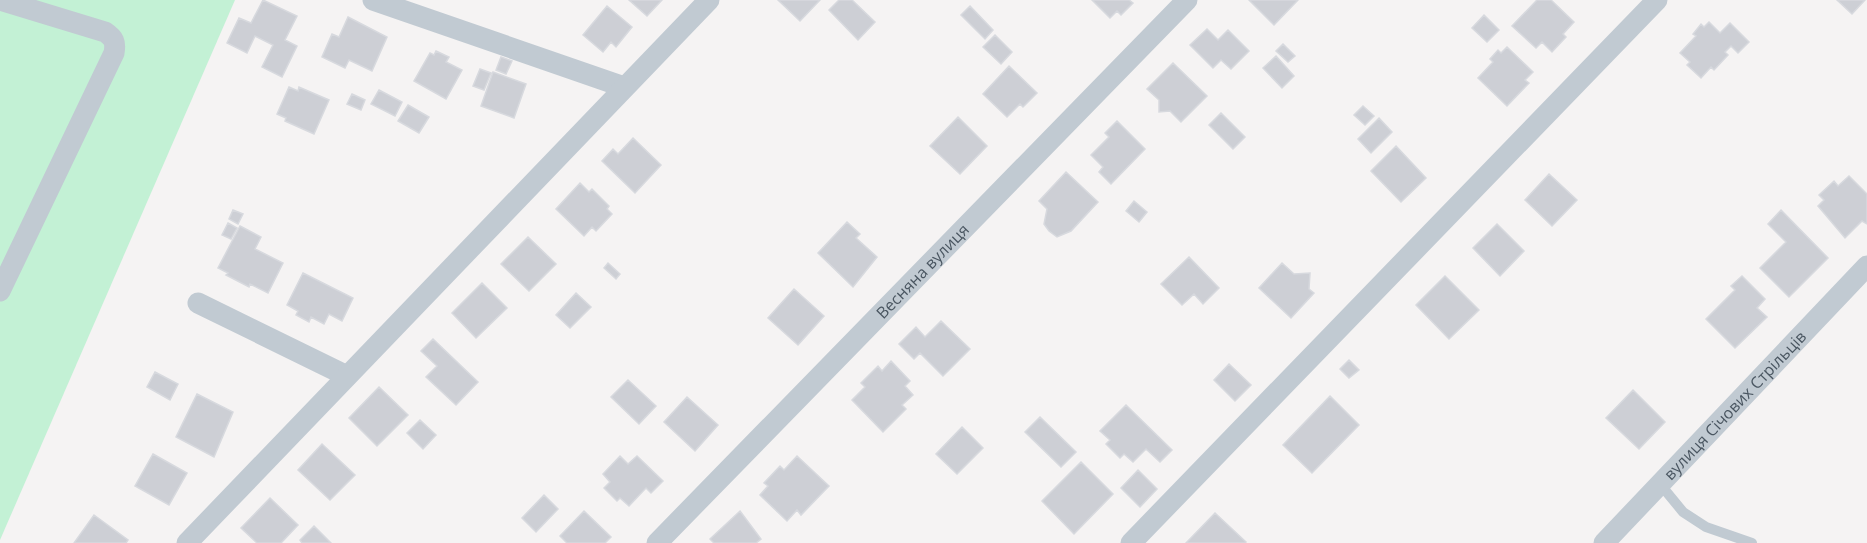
<svg xmlns="http://www.w3.org/2000/svg" width="1867" height="543" viewBox="0 0 1867 543" font-family="'Open Sans',sans-serif">
<style>
.green{fill:#c3f1d5}
.building{fill:#cdcfd5;stroke:#d7d9de;stroke-width:1.5}
.lines{fill:none;stroke-linecap:round;stroke-linejoin:round}
.service{stroke:#c1cad2;stroke-width:10}
.minor{stroke:#c1cad2;stroke-width:21}
.labels{text-anchor:middle;dominant-baseline:central;stroke-width:5;stroke-linejoin:round;paint-order:stroke}
.street-label{font-size:16px;fill:#4a5661;stroke:#fff}
</style>
<rect width="100%" height="100%" fill="#f5f3f3"/>
<!-- green -->
<path class="green" d="M 0,0 L 235,0 L 0,540 Z"/>
<!-- building -->
<path class="building" d="M 263,0 L 297,16 L 285,40 L 297,46 L 282,77 L 262,67 L 273,45 L 255,36 L 247,53 L 227,43 L 239,18 L 251,23 Z
M 629,0 L 662,0 L 647,16 Z
M 778,0 L 820,0 L 800,21 Z
M 839,0 L 852,0 L 875,22 L 858,40 L 829,10 Z
M 1092,0 L 1129,0 L 1133,3 L 1121,15 L 1117,11 L 1110,18 Z
M 1249,0 L 1298,0 L 1274,25 Z
M 1537,0 L 1551,0 L 1574,22 L 1563,34 L 1566,37 L 1552,52 L 1542,42 L 1536,48 L 1512,26 Z
M 1837,0 L 1865,0 L 1852,14 Z
M 607,6 L 632,27 L 616,47 L 611,42 L 603,52 L 583,35 Z
M 970,6 L 993,30 L 985,39 L 961,15 Z
M 1484,15 L 1499,30 L 1487,42 L 1472,28 Z
M 348,17 L 387,37 L 372,71 L 349,60 L 345,68 L 322,57 L 332,34 L 339,37 Z
M 1709,22 L 1720,33 L 1730,23 L 1749,42 L 1738,53 L 1731,46 L 1725,52 L 1728,55 L 1714,70 L 1711,67 L 1701,78 L 1687,65 L 1690,62 L 1680,53 L 1696,36 L 1693,34 L 1701,24 L 1704,27 Z
M 1207,29 L 1218,40 L 1228,30 L 1249,51 L 1231,69 L 1221,60 L 1213,68 L 1190,45 Z
M 995,35 L 1012,52 L 1001,64 L 983,47 Z
M 1283,44 L 1295,56 L 1288,62 L 1276,51 Z
M 1507,47 L 1533,72 L 1525,80 L 1529,83 L 1507,106 L 1478,78 L 1493,62 L 1490,59 L 1498,50 L 1501,53 Z
M 436,51 L 449,57 L 446,62 L 462,70 L 446,99 L 414,81 L 430,53 L 434,55 Z
M 1276,56 L 1294,76 L 1282,88 L 1263,68 Z
M 501,57 L 512,61 L 506,74 L 496,70 Z
M 1173,63 L 1207,96 L 1181,122 L 1170,111 L 1159,112 L 1159,100 L 1147,89 Z
M 1009,66 L 1037,93 L 1023,107 L 1020,104 L 1007,117 L 983,94 Z
M 480,69 L 491,73 L 484,90 L 473,86 Z
M 493,72 L 526,84 L 514,118 L 481,106 Z
M 289,87 L 298,91 L 299,87 L 329,100 L 314,134 L 285,121 L 286,118 L 277,114 Z
M 379,90 L 402,102 L 395,116 L 371,104 Z
M 352,94 L 365,100 L 361,110 L 347,104 Z
M 408,105 L 429,117 L 419,133 L 398,121 Z
M 1363,106 L 1374,116 L 1365,125 L 1354,115 Z
M 1221,113 L 1245,137 L 1233,149 L 1209,125 Z
M 958,117 L 987,146 L 960,174 L 930,146 Z
M 1379,118 L 1392,132 L 1371,153 L 1358,139 Z
M 1117,121 L 1145,149 L 1111,184 L 1099,172 L 1103,167 L 1091,155 L 1109,137 L 1105,133 Z
M 633,138 L 661,165 L 635,193 L 602,161 L 613,149 L 618,154 Z
M 1396,146 L 1426,178 L 1401,202 L 1371,171 Z
M 1066,172 L 1098,202 L 1071,231 L 1057,237 L 1049,231 L 1044,224 L 1047,209 L 1039,201 Z
M 1549,174 L 1577,200 L 1552,226 L 1525,200 Z
M 1849,176 L 1867,194 L 1867,224 L 1862,221 L 1845,238 L 1818,206 L 1824,200 L 1819,195 L 1834,181 L 1838,186 Z
M 580,183 L 589,192 L 592,189 L 609,206 L 607,209 L 612,214 L 596,231 L 592,227 L 584,236 L 556,209 Z
M 1134,201 L 1147,212 L 1139,222 L 1126,211 Z
M 233,210 L 243,214 L 238,224 L 229,219 Z
M 1781,210 L 1828,258 L 1789,297 L 1760,268 L 1786,242 L 1768,224 Z
M 847,222 L 860,234 L 856,238 L 877,257 L 853,287 L 818,253 Z
M 228,223 L 237,228 L 231,239 L 222,235 Z
M 1497,224 L 1524,251 L 1500,276 L 1473,248 Z
M 240,226 L 261,237 L 255,249 L 283,263 L 268,293 L 250,284 L 249,287 L 226,275 L 228,273 L 218,268 Z
M 528,237 L 556,264 L 529,291 L 501,264 Z
M 1189,257 L 1219,288 L 1203,304 L 1194,294 L 1182,305 L 1161,284 Z
M 608,263 L 620,274 L 616,279 L 604,268 Z
M 1282,263 L 1294,274 L 1310,273 L 1309,289 L 1314,293 L 1291,318 L 1259,288 Z
M 303,273 L 353,298 L 342,321 L 329,314 L 324,324 L 311,317 L 309,322 L 296,315 L 298,311 L 287,305 Z
M 1445,276 L 1479,310 L 1449,339 L 1416,305 Z
M 1742,276 L 1765,299 L 1757,308 L 1767,317 L 1735,348 L 1706,319 L 1735,290 L 1731,286 Z
M 482,283 L 507,308 L 476,338 L 452,313 Z
M 794,289 L 824,316 L 798,345 L 768,318 Z
M 576,293 L 591,307 L 570,328 L 556,315 Z
M 941,321 L 970,349 L 943,376 L 920,353 L 914,359 L 899,344 L 916,327 L 925,337 Z
M 433,339 L 478,382 L 456,405 L 426,377 L 437,366 L 421,351 Z
M 1349,360 L 1359,370 L 1349,378 L 1340,369 Z
M 891,361 L 910,381 L 905,386 L 913,395 L 902,405 L 906,409 L 883,432 L 852,400 L 865,387 L 861,383 L 878,366 L 882,371 Z
M 1229,364 L 1251,385 L 1235,401 L 1214,380 Z
M 155,372 L 178,384 L 170,400 L 147,387 Z
M 628,380 L 656,406 L 639,424 L 611,397 Z
M 379,387 L 408,415 L 377,446 L 349,418 Z
M 1633,390 L 1665,422 L 1639,449 L 1606,418 Z
M 197,394 L 233,412 L 214,457 L 176,437 Z
M 1330,396 L 1359,425 L 1312,473 L 1283,445 Z
M 687,397 L 718,425 L 695,451 L 664,422 Z
M 1126,405 L 1172,450 L 1160,462 L 1146,449 L 1133,462 L 1124,454 L 1120,458 L 1106,444 L 1110,440 L 1100,431 Z
M 1040,417 L 1076,452 L 1061,467 L 1025,432 Z
M 420,420 L 436,435 L 423,449 L 407,433 Z
M 962,427 L 983,448 L 957,474 L 936,454 Z
M 322,444 L 355,475 L 330,500 L 298,470 Z
M 153,454 L 187,473 L 169,505 L 135,486 Z
M 620,456 L 628,464 L 637,456 L 663,481 L 651,493 L 646,488 L 629,506 L 620,498 L 617,501 L 604,488 L 610,482 L 603,474 Z
M 797,456 L 829,486 L 801,515 L 797,510 L 787,521 L 760,495 L 768,486 L 764,483 L 780,466 L 784,470 Z
M 1081,462 L 1113,494 L 1074,534 L 1042,501 Z
M 1138,470 L 1157,489 L 1140,507 L 1121,488 Z
M 544,495 L 558,509 L 536,532 L 522,518 Z
M 270,498 L 298,525 L 281,543 L 257,543 L 241,528 Z
M 584,511 L 611,537 L 605,543 L 567,543 L 560,536 Z
M 740,511 L 761,539 L 756,543 L 714,543 L 710,539 Z
M 1215,513 L 1246,542 L 1245,543 L 1186,543 Z
M 94,515 L 128,540 L 126,543 L 74,543 Z
M 314,526 L 331,543 L 302,543 L 300,540 Z"/>
<g class="lines">
<!-- service -->
<path class="service" d="M 1660,484 L 1683,512 L 1706,527 L 1752,543"/>
<!-- minor -->
<g class="minor">
<path d="M 0,0 L 105,32 C 114,38 116,42 114,53 L 0,291"/>
<path d="M 373,0 L 624,87"/>
<path d="M 198,303 L 347,376"/>
<path d="M 187,543 L 709,0"/>
<path id="s1" d="M 657,543 L 1187,0"/>
<path d="M 1131,543 L 1657,0"/>
<path id="s2" d="M 1604,543 L 1867,266"/>
</g>
</g>
<g class="labels">
<!-- street labels -->
<g class="street-label">
<text stroke="none"><textPath href="#s1" startOffset="380">Весняна вулиця</textPath></text>
<text stroke="none"><textPath href="#s2" startOffset="190">вулиця Січових Стрільців</textPath></text>
</g>
</g>
</svg>
